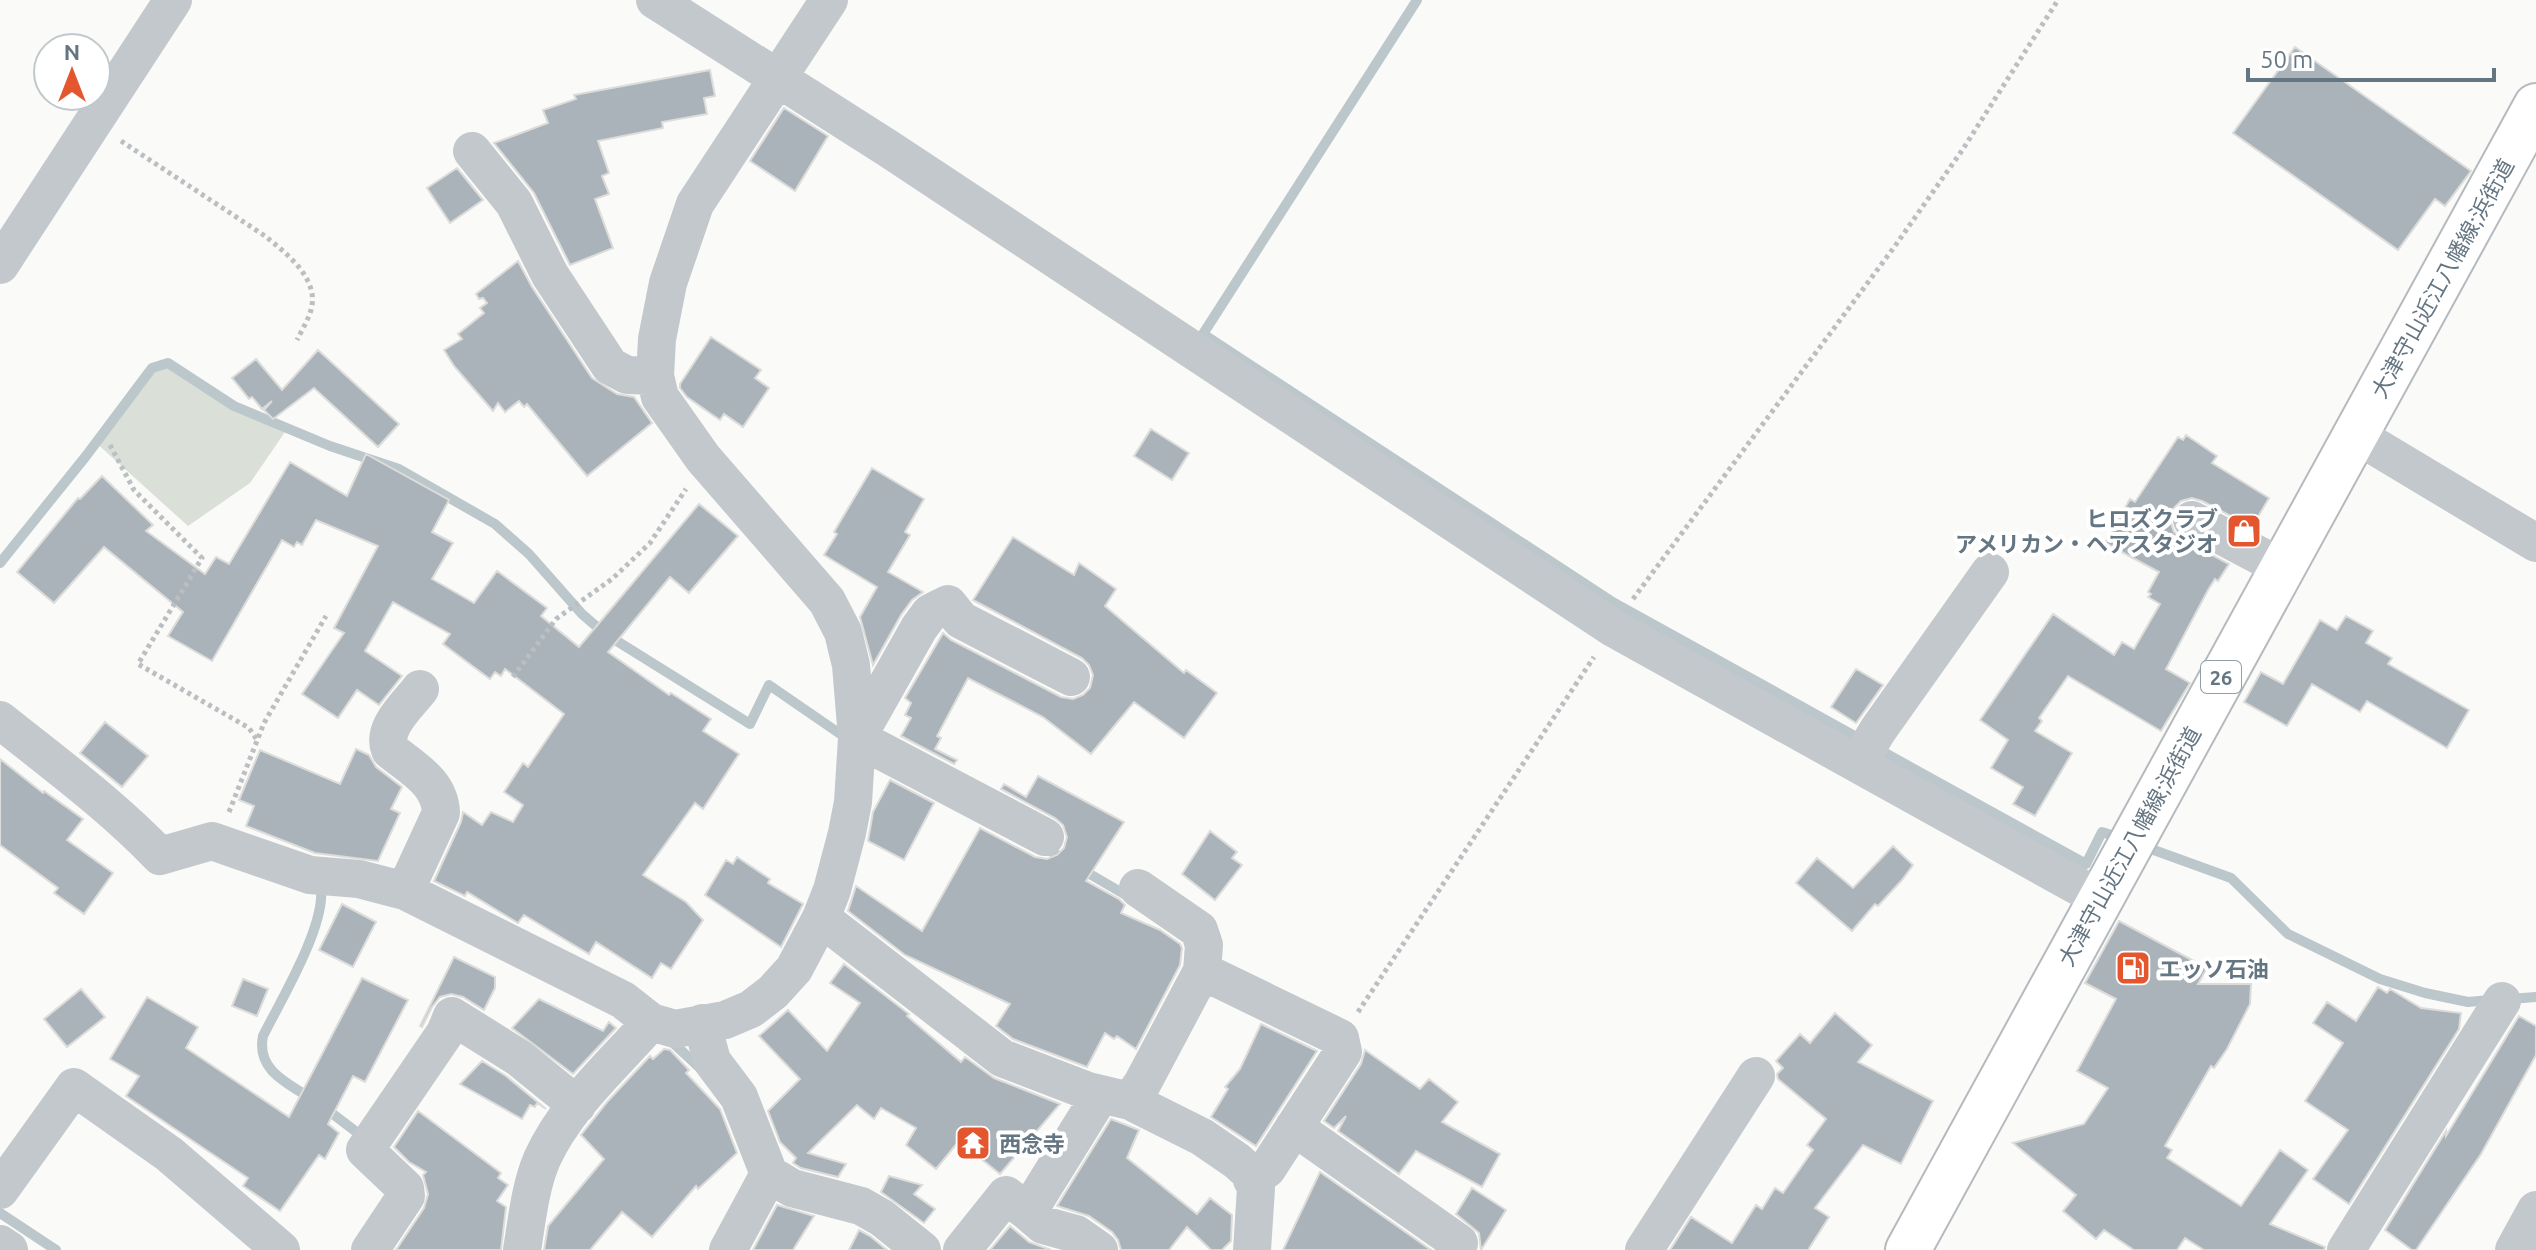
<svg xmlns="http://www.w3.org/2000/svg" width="2536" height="1250" viewBox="0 0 2536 1250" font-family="Ubuntu,'Noto Sans JP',sans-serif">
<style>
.green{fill:#dadfd7}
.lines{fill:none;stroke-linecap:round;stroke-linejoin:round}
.stream{stroke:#bbc7cb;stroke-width:10}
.building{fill:#aab3b9;stroke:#dcdcda;stroke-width:2}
.major-casing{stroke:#b5babe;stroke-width:48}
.path{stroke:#bbbfc2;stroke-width:5;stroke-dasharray:4 4;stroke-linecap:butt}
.minor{stroke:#c3c8cc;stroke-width:38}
.major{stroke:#fff;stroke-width:44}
.labels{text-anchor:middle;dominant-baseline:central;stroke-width:8;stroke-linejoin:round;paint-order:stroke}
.shield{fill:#fff;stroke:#939fa8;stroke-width:2}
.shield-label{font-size:20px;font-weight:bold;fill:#657683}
.street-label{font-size:22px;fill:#657683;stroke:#fff}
.poi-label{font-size:22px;font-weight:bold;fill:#657683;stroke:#fff;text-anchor:start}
</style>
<rect width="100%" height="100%" fill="#fafaf8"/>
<!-- green -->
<path class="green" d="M 167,365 L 232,407 L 287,429 L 250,483 L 188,526 L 94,441 L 153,370 Z"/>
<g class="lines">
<!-- stream -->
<path class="stream" d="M 1417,0 L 1203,334 L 1611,601 L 1862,740
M 0,563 L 86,456 L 152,368 L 168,363 L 234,406 L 330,446 L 399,469 L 495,524 L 529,554 L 582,614 L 604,633 L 750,724 L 769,685 L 849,740
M 1876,748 L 2086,864 L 2102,832 L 2121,838
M 2140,845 L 2231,878 L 2288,934 L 2380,979 L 2425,993 L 2468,1002 L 2490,1000
M 1045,848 L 1131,898
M 2510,999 L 2536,997
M 671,1041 L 700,1068
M 312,1099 C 287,1083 256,1070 263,1036 C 281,1000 325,927 321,889
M 325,1108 L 363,1137
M 0,1213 L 56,1250"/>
</g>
<!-- building -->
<path class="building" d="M 2295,47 L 2471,171 L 2445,206 L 2435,199 L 2398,250 L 2233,133 Z
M 710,70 L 715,96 L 704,98 L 707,114 L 662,122 L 663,128 L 598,141 L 609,173 L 602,176 L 609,194 L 595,199 L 613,248 L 570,265 L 534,193 L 494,143 L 548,123 L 543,110 L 576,99 L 574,95 Z
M 784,108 L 828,136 L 795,191 L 750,161 Z
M 457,168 L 483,200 L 450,223 L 427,188 Z
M 518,261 L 532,287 L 592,378 L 617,394 L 634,397 L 652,423 L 587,476 L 527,404 L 524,407 L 519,401 L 505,412 L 498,403 L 493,411 L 454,366 L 444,350 L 462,339 L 458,334 L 484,313 L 480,308 L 487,303 L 483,298 L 479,299 L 476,294 Z
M 711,337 L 761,370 L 755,378 L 769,388 L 743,427 L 724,414 L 720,420 L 687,397 L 680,388 L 680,384 Z
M 318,350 L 399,424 L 378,447 L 314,388 L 273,419 L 264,410 L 272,401 L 262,409 L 252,397 L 249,399 L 232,378 L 256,359 L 282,390 Z
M 1151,429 L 1189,453 L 1172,480 L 1134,456 Z
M 2186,435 L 2217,456 L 2212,463 L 2269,498 L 2252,527 L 2202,501 L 2192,498 L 2181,501 L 2173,509 L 2170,520 L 2174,532 L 2182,539 L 2229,564 L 2218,581 L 2215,579 L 2208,590 L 2166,669 L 2190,683 L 2161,731 L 2068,676 L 2039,718 L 2042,721 L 2035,731 L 2072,753 L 2035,816 L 2013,804 L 2023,787 L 1991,768 L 2008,740 L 1980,720 L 2053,614 L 2114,655 L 2122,642 L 2134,649 L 2160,604 L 2148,597 L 2151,594 L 2148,592 L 2159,572 L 2105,543 L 2130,499 L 2135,502 L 2178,437 L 2183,440 Z
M 366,454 L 449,500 L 432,532 L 453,543 L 432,579 L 474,603 L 497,571 L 547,608 L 541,616 L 579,647 L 699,504 L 738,536 L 689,593 L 670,577 L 608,652 L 669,695 L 671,693 L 711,719 L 703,731 L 739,754 L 703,809 L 695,803 L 643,875 L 686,902 L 703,920 L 671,969 L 661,963 L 652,978 L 596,942 L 589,954 L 524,915 L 518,923 L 467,892 L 465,896 L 434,881 L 461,822 L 463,812 L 482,825 L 491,812 L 513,822 L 523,805 L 504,792 L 523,763 L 528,767 L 564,714 L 505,669 L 501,676 L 495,672 L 490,679 L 443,644 L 450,634 L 393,602 L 365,651 L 402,676 L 379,705 L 357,690 L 338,718 L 302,694 L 344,633 L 334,628 L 378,546 L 316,520 L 302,545 L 297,542 L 294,547 L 282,540 L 212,661 L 168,636 L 183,612 L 104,547 L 54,603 L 17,572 L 78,498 L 80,499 L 102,476 L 153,525 L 146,531 L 205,574 L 216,557 L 229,564 L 290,462 L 347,496 Z
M 872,468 L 924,499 L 905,532 L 910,535 L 888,572 L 923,592 L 912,600 L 901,615 L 873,665 L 860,617 L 877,587 L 824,555 L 837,534 L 834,532 Z
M 1013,537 L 1074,575 L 1079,563 L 1116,589 L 1105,606 L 1184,673 L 1186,670 L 1217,693 L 1184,738 L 1134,702 L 1091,754 L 1043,717 L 968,678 L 937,736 L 941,738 L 935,749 L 957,760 L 954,764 L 901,736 L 911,718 L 905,715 L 911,703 L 905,698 L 943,633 L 951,640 L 1061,697 L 1073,699 L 1083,695 L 1090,688 L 1093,675 L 1089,665 L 1082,658 L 973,600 Z
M 2346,616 L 2373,631 L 2366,643 L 2392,658 L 2388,664 L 2469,710 L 2447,748 L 2367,701 L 2360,712 L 2312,684 L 2287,726 L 2244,702 L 2261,672 L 2283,684 L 2320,620 L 2337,630 Z
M 1856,669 L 1883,685 L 1856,723 L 1831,707 Z
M 105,722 L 148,756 L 122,787 L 80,753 Z
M 356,749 L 369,755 L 376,767 L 402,787 L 391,809 L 400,813 L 378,861 L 315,853 L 246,826 L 254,806 L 239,800 L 260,750 L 340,784 Z
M 0,759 L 43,793 L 44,791 L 83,819 L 67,840 L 113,873 L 84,914 L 54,893 L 58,888 L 0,845 Z
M 1038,776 L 1124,822 L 1086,881 L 1119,899 L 1125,905 L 1121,913 L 1160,930 L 1180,944 L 1182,948 L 1180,965 L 1136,1049 L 1117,1036 L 1114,1039 L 1105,1033 L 1087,1067 L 1013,1039 L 996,1026 L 1010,1004 L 905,955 L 848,911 L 856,886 L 922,931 L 980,828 L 1035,857 L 1047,859 L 1057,855 L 1064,848 L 1067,837 L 1063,825 L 1055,818 L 1001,789 L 1004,784 L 1026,797 Z
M 890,780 L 934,803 L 904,860 L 868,841 L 873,812 Z
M 1210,831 L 1237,852 L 1232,858 L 1242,865 L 1215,900 L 1182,874 Z
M 1893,846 L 1913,865 L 1902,880 L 1878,906 L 1875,904 L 1852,931 L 1796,883 L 1817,858 L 1853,888 Z
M 737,857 L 770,879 L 768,883 L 803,904 L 781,947 L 705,895 L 726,860 L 733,864 Z
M 342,904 L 376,922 L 353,967 L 319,950 Z
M 2119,921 L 2207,968 L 2198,984 L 2251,984 L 2250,1004 L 2227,1049 L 2214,1068 L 2211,1066 L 2165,1146 L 2172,1150 L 2167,1158 L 2241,1206 L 2280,1150 L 2308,1170 L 2270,1224 L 2325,1247 L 2324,1250 L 2204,1250 L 2185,1238 L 2177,1250 L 2134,1250 L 2104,1230 L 2096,1239 L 2063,1211 L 2076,1195 L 2013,1143 L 2084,1124 L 2108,1088 L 2077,1071 L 2116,999 L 2085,983 Z
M 454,957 L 495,977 L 495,988 L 484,1010 L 463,997 L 451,994 L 440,997 L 432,1007 L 422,1027 L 420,1026 Z
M 844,964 L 909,1014 L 907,1016 L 961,1062 L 965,1057 L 994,1078 L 1060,1104 L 1000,1174 L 959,1141 L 936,1169 L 906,1145 L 916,1128 L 881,1108 L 874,1119 L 857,1105 L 808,1153 L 846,1164 L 838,1177 L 801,1168 L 793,1163 L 796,1158 L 780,1142 L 768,1111 L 800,1079 L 759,1036 L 788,1010 L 827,1051 L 860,1003 L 830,983 Z
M 362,978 L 408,1000 L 365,1082 L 353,1076 L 328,1124 L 339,1133 L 325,1159 L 319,1155 L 280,1211 L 243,1186 L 248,1178 L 126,1096 L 139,1076 L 110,1059 L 147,997 L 198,1027 L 186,1048 L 289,1117 Z
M 243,979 L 268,989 L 257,1016 L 232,1006 Z
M 2378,987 L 2387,993 L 2390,989 L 2421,1008 L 2461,1013 L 2459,1029 L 2349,1204 L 2313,1179 L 2348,1130 L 2305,1101 L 2343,1043 L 2313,1023 L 2327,1002 L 2356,1021 Z
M 81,989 L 105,1017 L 67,1047 L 44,1019 Z
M 539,999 L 603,1031 L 609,1022 L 616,1028 L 573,1074 L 512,1028 Z
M 1835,1013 L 1872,1045 L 1858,1062 L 1933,1101 L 1901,1164 L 1863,1145 L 1815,1208 L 1829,1217 L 1808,1250 L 1670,1250 L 1691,1217 L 1732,1243 L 1756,1205 L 1762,1209 L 1775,1188 L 1783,1193 L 1813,1150 L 1807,1145 L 1826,1119 L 1778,1079 L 1777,1074 L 1783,1068 L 1776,1061 L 1800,1034 L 1810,1043 Z
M 2519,1016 L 2536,1026 L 2536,1055 L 2481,1154 L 2416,1250 L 2412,1250 L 2385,1230 L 2446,1131 L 2446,1136 Z
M 1261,1024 L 1317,1051 L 1256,1146 L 1211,1117 L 1228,1089 L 1225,1087 L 1240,1069 Z
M 664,1049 L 670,1050 L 689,1070 L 686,1073 L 720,1109 L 737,1153 L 698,1189 L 696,1186 L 652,1237 L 622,1212 L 590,1250 L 544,1250 L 548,1226 L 604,1159 L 581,1135 L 608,1101 L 650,1056 L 653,1059 Z
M 1365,1050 L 1420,1089 L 1429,1079 L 1458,1102 L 1442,1122 L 1500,1154 L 1482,1187 L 1416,1151 L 1399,1174 L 1338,1131 L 1346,1116 L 1334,1128 L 1324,1121 L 1361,1064 Z
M 482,1061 L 506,1076 L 546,1109 L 537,1103 L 535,1107 L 530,1105 L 522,1119 L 460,1084 Z
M 418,1111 L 501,1173 L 498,1178 L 508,1185 L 497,1201 L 506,1207 L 501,1250 L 396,1250 L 424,1208 L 428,1194 L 423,1175 L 426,1172 L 409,1162 L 394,1147 Z
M 1111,1119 L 1139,1130 L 1127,1158 L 1197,1214 L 1210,1198 L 1232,1215 L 1231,1241 L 1222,1250 L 1211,1250 L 1187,1227 L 1169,1250 L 1121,1250 L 1118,1240 L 1112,1232 L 1089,1216 L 1057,1206 Z
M 1320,1172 L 1431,1250 L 1283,1250 Z
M 889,1176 L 922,1185 L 914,1194 L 935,1209 L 924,1223 L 881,1192 Z
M 1472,1188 L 1506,1210 L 1481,1250 L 1479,1233 L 1456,1214 Z
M 777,1205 L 814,1216 L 793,1250 L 753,1250 Z
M 1010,1226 L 1029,1242 L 1051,1250 L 990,1250 Z
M 859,1230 L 870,1236 L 887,1250 L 849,1250 Z"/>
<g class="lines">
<defs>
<path id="major" d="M 1908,1250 L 2536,106"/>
</defs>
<!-- major casing -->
<use href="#major" class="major-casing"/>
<!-- path -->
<path class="path" d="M 121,141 L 265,236 C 286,253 320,279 311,310 C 308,320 302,330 297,340
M 110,445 L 134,490 L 202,558 L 138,664 L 249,728 L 257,740
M 1633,599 L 1895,246 L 1963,149 L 2058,0
M 513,677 L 556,619 L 612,579 L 650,543 L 686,489
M 229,812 L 264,723 L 326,616
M 1358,1012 L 1594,657"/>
<!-- minor -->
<path class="minor" d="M 655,0 L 889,149 L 1613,628 L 2101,899
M 472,151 L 514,203 L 550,275 L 610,366 L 627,375 L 655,376
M 0,265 L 173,0
M 2356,435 L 2536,543
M 2192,520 L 2281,567
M 0,720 C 55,764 111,805 160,856 L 212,841 L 310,875 L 359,879 L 405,891 L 623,1000 L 651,1022 L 675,1029 L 725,1020 L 751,1009 L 773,992 L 794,969 L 821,918 L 832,890 L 847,833 L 853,802 L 857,738 L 851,665 L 843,632 L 827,601 L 703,458 L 660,397 L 655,376 L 657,339 L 668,283 L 695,204 L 829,0
M 1858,763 L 1878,730 L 1990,572
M 1045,837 L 857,738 L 919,628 L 930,613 L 948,604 L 961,620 L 1071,677
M 1138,888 L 1199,930 L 1204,945 L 1202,971
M 405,891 L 441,813 C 440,782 413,769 390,750 C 381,728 407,706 420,689
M 821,918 L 1002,1058 L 1088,1091 L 1130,1101 L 1202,1137 L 1237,1161 L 1249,1172 L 1256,1188 L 1252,1250
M 702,1023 L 712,1061 L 739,1097 L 769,1174 L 728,1250
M 1130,1101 L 1142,1084 L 1202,971 L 1340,1038 L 1343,1052 L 1267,1169 L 1252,1180
M 1294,1127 L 1459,1243
M 769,1174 L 792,1188 L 861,1206 L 882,1218 L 922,1250
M 0,1190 L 74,1087 L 169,1154 L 281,1250
M 1028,1212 L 1043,1225 L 1076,1234 L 1099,1250
M 0,1244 L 9,1250
M 370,1250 L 406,1196 L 405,1188 L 365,1150 L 445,1033 L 452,1016 L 519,1058 L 577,1105
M 522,1250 C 527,1220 530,1187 542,1159 C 566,1106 613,1065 651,1022
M 962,1250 L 1006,1195 L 1028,1212 L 1101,1094
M 1644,1250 L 1756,1076
M 2346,1250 L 2502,1001
M 2514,1250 L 2536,1210"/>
<!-- major -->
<use href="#major" class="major"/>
</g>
<!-- icons -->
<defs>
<symbol id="shop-square" viewBox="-11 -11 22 22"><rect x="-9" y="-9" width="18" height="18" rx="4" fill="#e4572e" stroke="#fff"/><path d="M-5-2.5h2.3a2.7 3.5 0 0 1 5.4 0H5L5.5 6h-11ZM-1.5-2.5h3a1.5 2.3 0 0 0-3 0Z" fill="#fff"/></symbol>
<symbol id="fuel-square" viewBox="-11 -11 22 22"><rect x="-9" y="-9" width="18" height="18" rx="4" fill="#e4572e" stroke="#fff"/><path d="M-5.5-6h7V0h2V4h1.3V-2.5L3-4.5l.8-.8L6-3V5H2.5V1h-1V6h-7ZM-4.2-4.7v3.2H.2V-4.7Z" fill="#fff"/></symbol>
<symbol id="temple-square" viewBox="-11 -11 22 22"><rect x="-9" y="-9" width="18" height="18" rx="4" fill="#e4572e" stroke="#fff"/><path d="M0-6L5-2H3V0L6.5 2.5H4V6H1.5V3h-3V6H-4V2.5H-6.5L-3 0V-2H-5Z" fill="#fff"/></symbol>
</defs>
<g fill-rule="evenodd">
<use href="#shop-square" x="2224" y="511" width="40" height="40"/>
<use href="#fuel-square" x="2113" y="948" width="40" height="40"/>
<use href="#temple-square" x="953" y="1123" width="40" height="40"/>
</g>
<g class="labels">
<!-- shield labels -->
<rect class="shield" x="2201" y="661" width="40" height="32" rx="6"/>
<g class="shield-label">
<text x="2221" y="677">26</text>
</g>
<!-- street labels -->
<g class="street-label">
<text transform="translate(2442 278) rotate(-61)">大津守山近江八幡線;浜街道</text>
<text transform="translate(2129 846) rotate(-61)">大津守山近江八幡線;浜街道</text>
</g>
<!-- poi labels -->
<g class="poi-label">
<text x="2218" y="518" text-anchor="end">ヒロズクラブ<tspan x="2218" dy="25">アメリカン・ヘアスタジオ</tspan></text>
<text x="2159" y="968">エッソ石油</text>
<text x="999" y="1143">西念寺</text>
</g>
</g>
<!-- north arrow -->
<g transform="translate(72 72)"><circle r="38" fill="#ffffff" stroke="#c1c8cd" stroke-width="2"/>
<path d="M0-6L14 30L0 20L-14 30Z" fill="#e4572e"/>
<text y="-12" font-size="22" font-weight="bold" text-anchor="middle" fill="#657683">N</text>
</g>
<!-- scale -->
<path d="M2248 68v12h246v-12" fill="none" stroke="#657683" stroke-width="4"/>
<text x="2260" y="68" font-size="24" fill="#657683" stroke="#ffffff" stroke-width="6" paint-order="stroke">50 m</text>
</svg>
